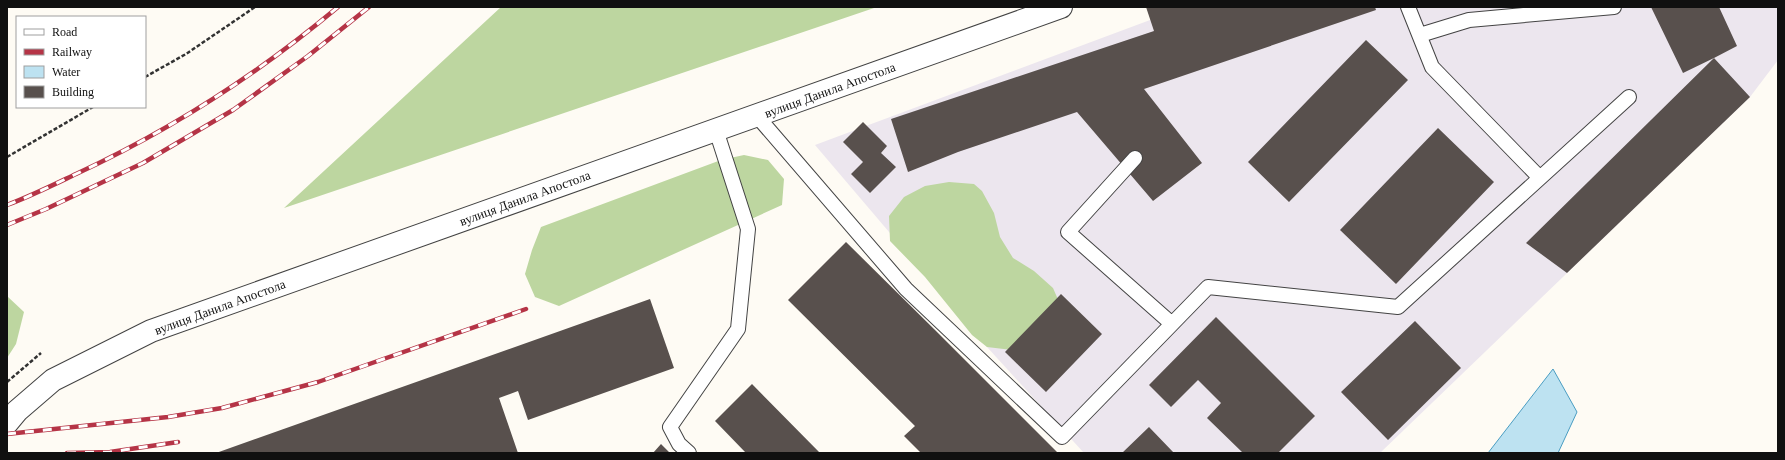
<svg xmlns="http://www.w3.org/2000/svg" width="1785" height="460" viewBox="0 0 1785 460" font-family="Georgia,serif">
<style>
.industrial{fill:#ece6ee}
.forest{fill:#bdd6a0}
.water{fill:#bde2f1;stroke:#4a9dc2}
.building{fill:#58504d}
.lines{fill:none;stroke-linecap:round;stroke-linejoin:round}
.lane-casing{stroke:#434343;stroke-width:16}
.street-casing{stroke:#434343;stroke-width:24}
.path{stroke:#323232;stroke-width:2.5;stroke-dasharray:4 2;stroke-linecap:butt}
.lane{stroke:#fff;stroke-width:14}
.street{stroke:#fff;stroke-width:22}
.rail-casing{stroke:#b53446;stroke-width:4.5}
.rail{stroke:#fff;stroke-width:3;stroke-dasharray:9;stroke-linecap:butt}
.labels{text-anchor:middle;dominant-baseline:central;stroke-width:4;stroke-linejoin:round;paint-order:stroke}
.street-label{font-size:13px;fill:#101010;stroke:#fff}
</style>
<rect width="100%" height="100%" fill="#fefbf4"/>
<!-- industrial -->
<path class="industrial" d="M 1185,7 L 1778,7 L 1778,60 L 1750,97 L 1380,453 L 1084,453 L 987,347 L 815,145 Z"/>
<!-- forest -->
<path class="forest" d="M 501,7 L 877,7 L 284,208 Z
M 744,155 L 768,160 L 784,179 L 782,205 L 559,306 L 535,297 L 525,274 L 532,250 L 541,227 L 721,160 Z
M 949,182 L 974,184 L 982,191 L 994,213 L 1000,237 L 1013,258 L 1034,271 L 1053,288 L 1063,311 L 1012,350 L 987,347 L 972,335 L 925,277 L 890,241 L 889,216 L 904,197 L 925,186 Z
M 7,296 L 24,312 L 16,344 L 7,358 Z"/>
<!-- water -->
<path class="water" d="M 1553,369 L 1577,412 L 1558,453 L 1488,453 Z"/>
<!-- building -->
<path class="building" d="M 1146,7 L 1375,7 L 1376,10 L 1144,89 L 1202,163 L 1153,201 L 1077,112 L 958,152 L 908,172 L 891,119 L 1154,31 Z
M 1651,7 L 1719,7 L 1737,46 L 1714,58 L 1750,97 L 1567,273 L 1526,243 L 1714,58 L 1683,73 Z
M 1366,40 L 1408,80 L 1289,202 L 1248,162 Z
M 863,122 L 887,146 L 881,153 L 896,167 L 870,193 L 851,174 L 863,162 L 843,142 Z
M 1438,128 L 1494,182 L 1396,284 L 1340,230 Z
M 846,242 L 934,329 L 1058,453 L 921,453 L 904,436 L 915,426 L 788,300 Z
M 1061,294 L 1102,334 L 1046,392 L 1005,352 Z
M 650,299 L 674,368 L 528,420 L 518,391 L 499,398 L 518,453 L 216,453 Z
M 1216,317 L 1315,416 L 1278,453 L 1243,453 L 1207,418 L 1221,403 L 1198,380 L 1171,407 L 1149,385 Z
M 1415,321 L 1461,368 L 1388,440 L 1341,392 Z
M 752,384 L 820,453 L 746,453 L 715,421 Z
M 1149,427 L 1174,453 L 1122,453 Z
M 661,444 L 670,453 L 653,453 Z"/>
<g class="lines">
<defs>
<path id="lane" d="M 1408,7 L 1432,67 L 1540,178
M 1420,35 L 1469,20 L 1614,7
M 757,116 L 906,289 L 1062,437 L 1208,287 L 1398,307 L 1629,97
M 1135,158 L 1068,232 L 1172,324
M 689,453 L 679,444 L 670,427 L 738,329 L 748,229 L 716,130"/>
<path id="street" d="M 7,423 L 17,411 L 53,380 L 151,331 L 1061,7"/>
</defs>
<!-- lane casing -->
<use href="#lane" class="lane-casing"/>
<!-- street casing -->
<use href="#street" class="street-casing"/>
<!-- path -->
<path class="path" d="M 145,77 L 186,54 L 255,7
M 7,157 L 93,107
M 7,382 L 41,353"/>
<!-- lane -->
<use href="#lane" class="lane"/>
<!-- street -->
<use href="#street" class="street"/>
<defs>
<path id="rail" d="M 7,205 C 31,196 53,185 76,174 C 171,130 258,74 338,7
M 7,225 L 46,209 L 143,163 L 233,110 L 308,56 L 369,7
M 7,434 L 168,417 L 222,408 L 318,382 L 526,309
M 67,453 L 110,452 L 178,442"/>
</defs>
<!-- rail casing -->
<use href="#rail" class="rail-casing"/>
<!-- rail -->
<use href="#rail" class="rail"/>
</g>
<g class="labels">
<!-- street labels -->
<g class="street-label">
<text transform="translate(830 90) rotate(-20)">вулиця Данила Апостола</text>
<text transform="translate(525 198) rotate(-20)">вулиця Данила Апостола</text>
<text transform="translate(220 307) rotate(-20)">вулиця Данила Апостола</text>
</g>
</g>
<!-- border -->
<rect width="1785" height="460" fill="none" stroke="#101010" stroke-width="16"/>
<!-- legend -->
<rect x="16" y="16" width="130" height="92" fill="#ffffff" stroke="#9f9f9f"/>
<rect x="24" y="29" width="20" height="6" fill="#ffffff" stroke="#9f9f9f"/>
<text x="52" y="36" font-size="12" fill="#101010">Road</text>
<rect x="24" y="49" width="20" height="6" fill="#b53446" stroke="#9f9f9f"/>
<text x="52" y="56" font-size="12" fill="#101010">Railway</text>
<rect x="24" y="66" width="20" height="12" fill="#bde2f1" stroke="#9f9f9f"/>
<text x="52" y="76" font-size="12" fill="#101010">Water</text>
<rect x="24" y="86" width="20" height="12" fill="#58504d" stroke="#9f9f9f"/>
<text x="52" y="96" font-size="12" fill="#101010">Building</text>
</svg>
